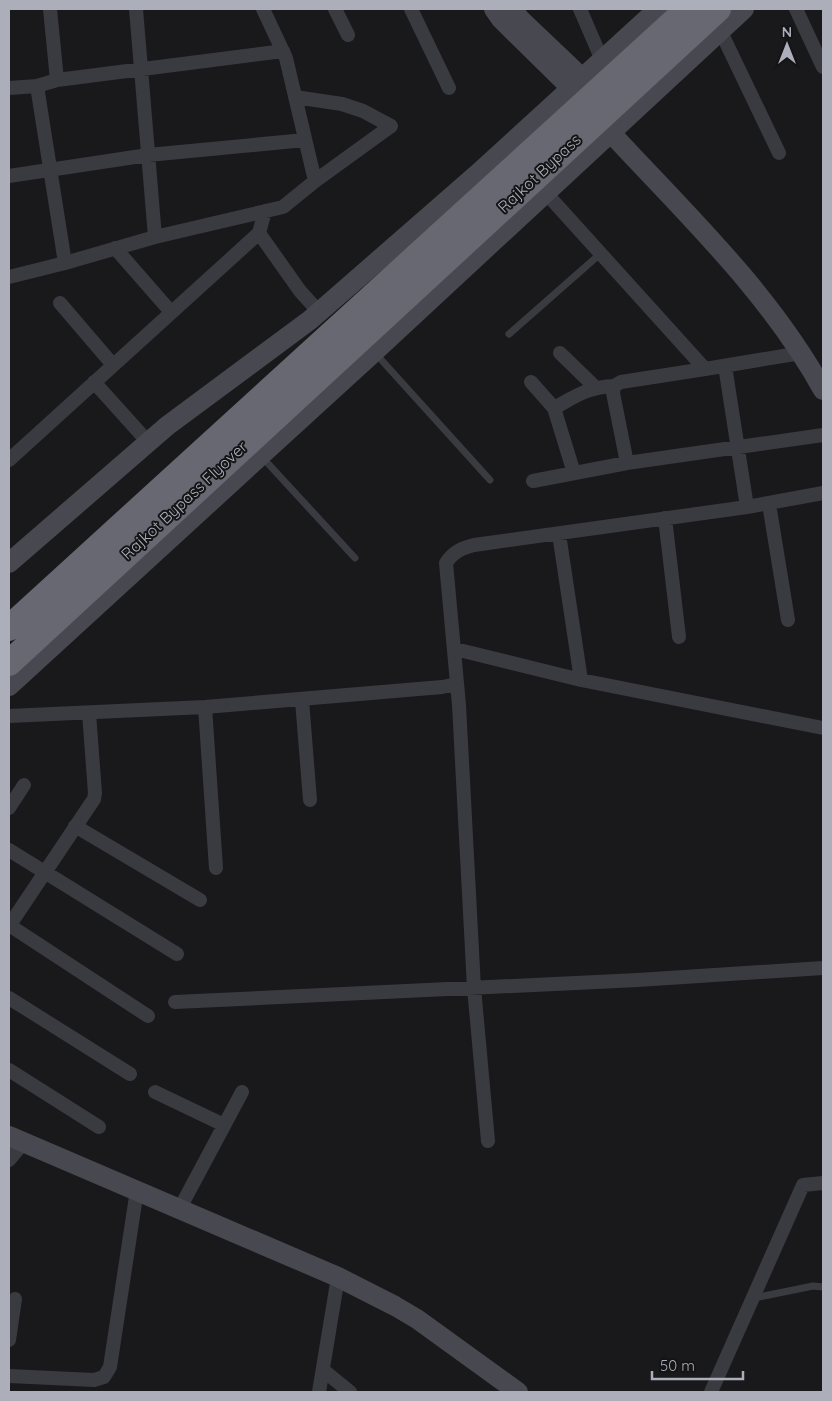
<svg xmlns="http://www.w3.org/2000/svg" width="832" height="1401" viewBox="0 0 832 1401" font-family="Quicksand,sans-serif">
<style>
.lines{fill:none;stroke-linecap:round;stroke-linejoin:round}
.lane{stroke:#3a3b40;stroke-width:7}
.street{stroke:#3a3b40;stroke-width:14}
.secondary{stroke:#484950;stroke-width:20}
.highway{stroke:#676871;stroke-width:26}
.labels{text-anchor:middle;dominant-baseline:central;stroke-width:4;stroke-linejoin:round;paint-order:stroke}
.street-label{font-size:16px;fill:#acafba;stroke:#141416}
</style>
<rect width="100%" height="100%" fill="#19191b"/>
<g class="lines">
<!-- lane -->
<path class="lane" d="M 509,334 L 600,254
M 376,354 L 490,480
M 262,457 L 355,558
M 754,1298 L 813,1286 L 823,1287"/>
<!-- street -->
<path class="street" d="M 50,9 L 57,80
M 136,9 L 155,237
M 263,9 L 286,58 L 315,181
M 335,9 L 348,35
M 411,9 L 449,88
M 580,9 L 602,60
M 796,9 L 823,67
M 720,30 L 779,153
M 37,86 L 65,263
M 9,88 L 37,86 L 57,80 L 283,51
M 9,176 L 148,155 L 305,140
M 545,192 L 705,369 L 801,353
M 259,233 L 300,291 L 319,312
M 115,248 L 171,312
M 9,277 L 65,263 L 155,237 L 283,207 L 315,181 L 391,126 L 363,111 L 342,104 L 295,97
M 60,303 L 113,365
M 560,353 L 595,387
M 725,366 L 747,507
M 94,382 L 148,442
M 531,382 L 554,408 L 574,473
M 554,408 C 576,396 588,387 614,386
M 9,460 L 259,233 L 265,211
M 627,463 L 613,393 L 614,386 L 621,382 L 705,369
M 533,481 L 627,463 L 823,435
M 769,504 L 788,620
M 665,518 L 679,637
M 559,534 L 581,680
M 455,649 L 581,680 L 823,728
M 302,700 L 310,800
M 205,707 L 216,868
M 9,716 L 205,707 L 442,687 L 457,684
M 9,808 L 24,785
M 75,826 L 200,900
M 9,850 L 177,954
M 9,925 L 148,1016
M 9,926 L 94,799 L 95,793 L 89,713
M 9,998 L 130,1074
M 175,1002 L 638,980 L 823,968
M 9,1070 L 99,1127
M 155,1092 L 224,1125
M 488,1141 L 474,988 L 459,705 L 446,563 C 453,552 462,548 474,545 L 747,507 L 823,493
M 9,1160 L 24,1142
M 180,1208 L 242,1092
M 9,1340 L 15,1299
M 323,1370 L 350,1392
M 9,1376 L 94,1380 L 104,1377 L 110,1367 L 137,1190
M 319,1392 L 338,1277
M 711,1392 L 803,1185 L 823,1183"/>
<!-- secondary -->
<path class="secondary" d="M 494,9 L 501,19 L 571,88
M 512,9 L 521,20 L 582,78
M 611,133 C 686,214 769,292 823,390
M 9,563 L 167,426 L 310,320 L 483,169 L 658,9
M 9,686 L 374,352 L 744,9
M 9,1136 L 338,1277 L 395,1306 L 417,1319 L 518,1392"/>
<!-- highway -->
<path class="highway" d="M 9,628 L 688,9
M 9,663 L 718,9"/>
</g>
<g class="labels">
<!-- street labels -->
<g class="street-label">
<text transform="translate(539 173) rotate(-43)">Rajkot Bypass</text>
<text transform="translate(184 500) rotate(-43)">Rajkot Bypass Flyover</text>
</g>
</g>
<!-- border -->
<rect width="832" height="1401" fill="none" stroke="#acafba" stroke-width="20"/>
<!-- north arrow -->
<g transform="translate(787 45)" stroke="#141416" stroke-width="4" paint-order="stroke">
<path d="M0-4L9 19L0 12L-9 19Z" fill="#acafba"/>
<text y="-8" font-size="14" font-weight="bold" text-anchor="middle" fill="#acafba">N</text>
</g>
<!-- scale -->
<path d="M652 1371v8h91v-8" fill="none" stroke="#acafba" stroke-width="2.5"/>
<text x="660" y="1371" font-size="15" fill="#acafba" stroke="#141416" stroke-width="4" paint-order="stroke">50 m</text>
</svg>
